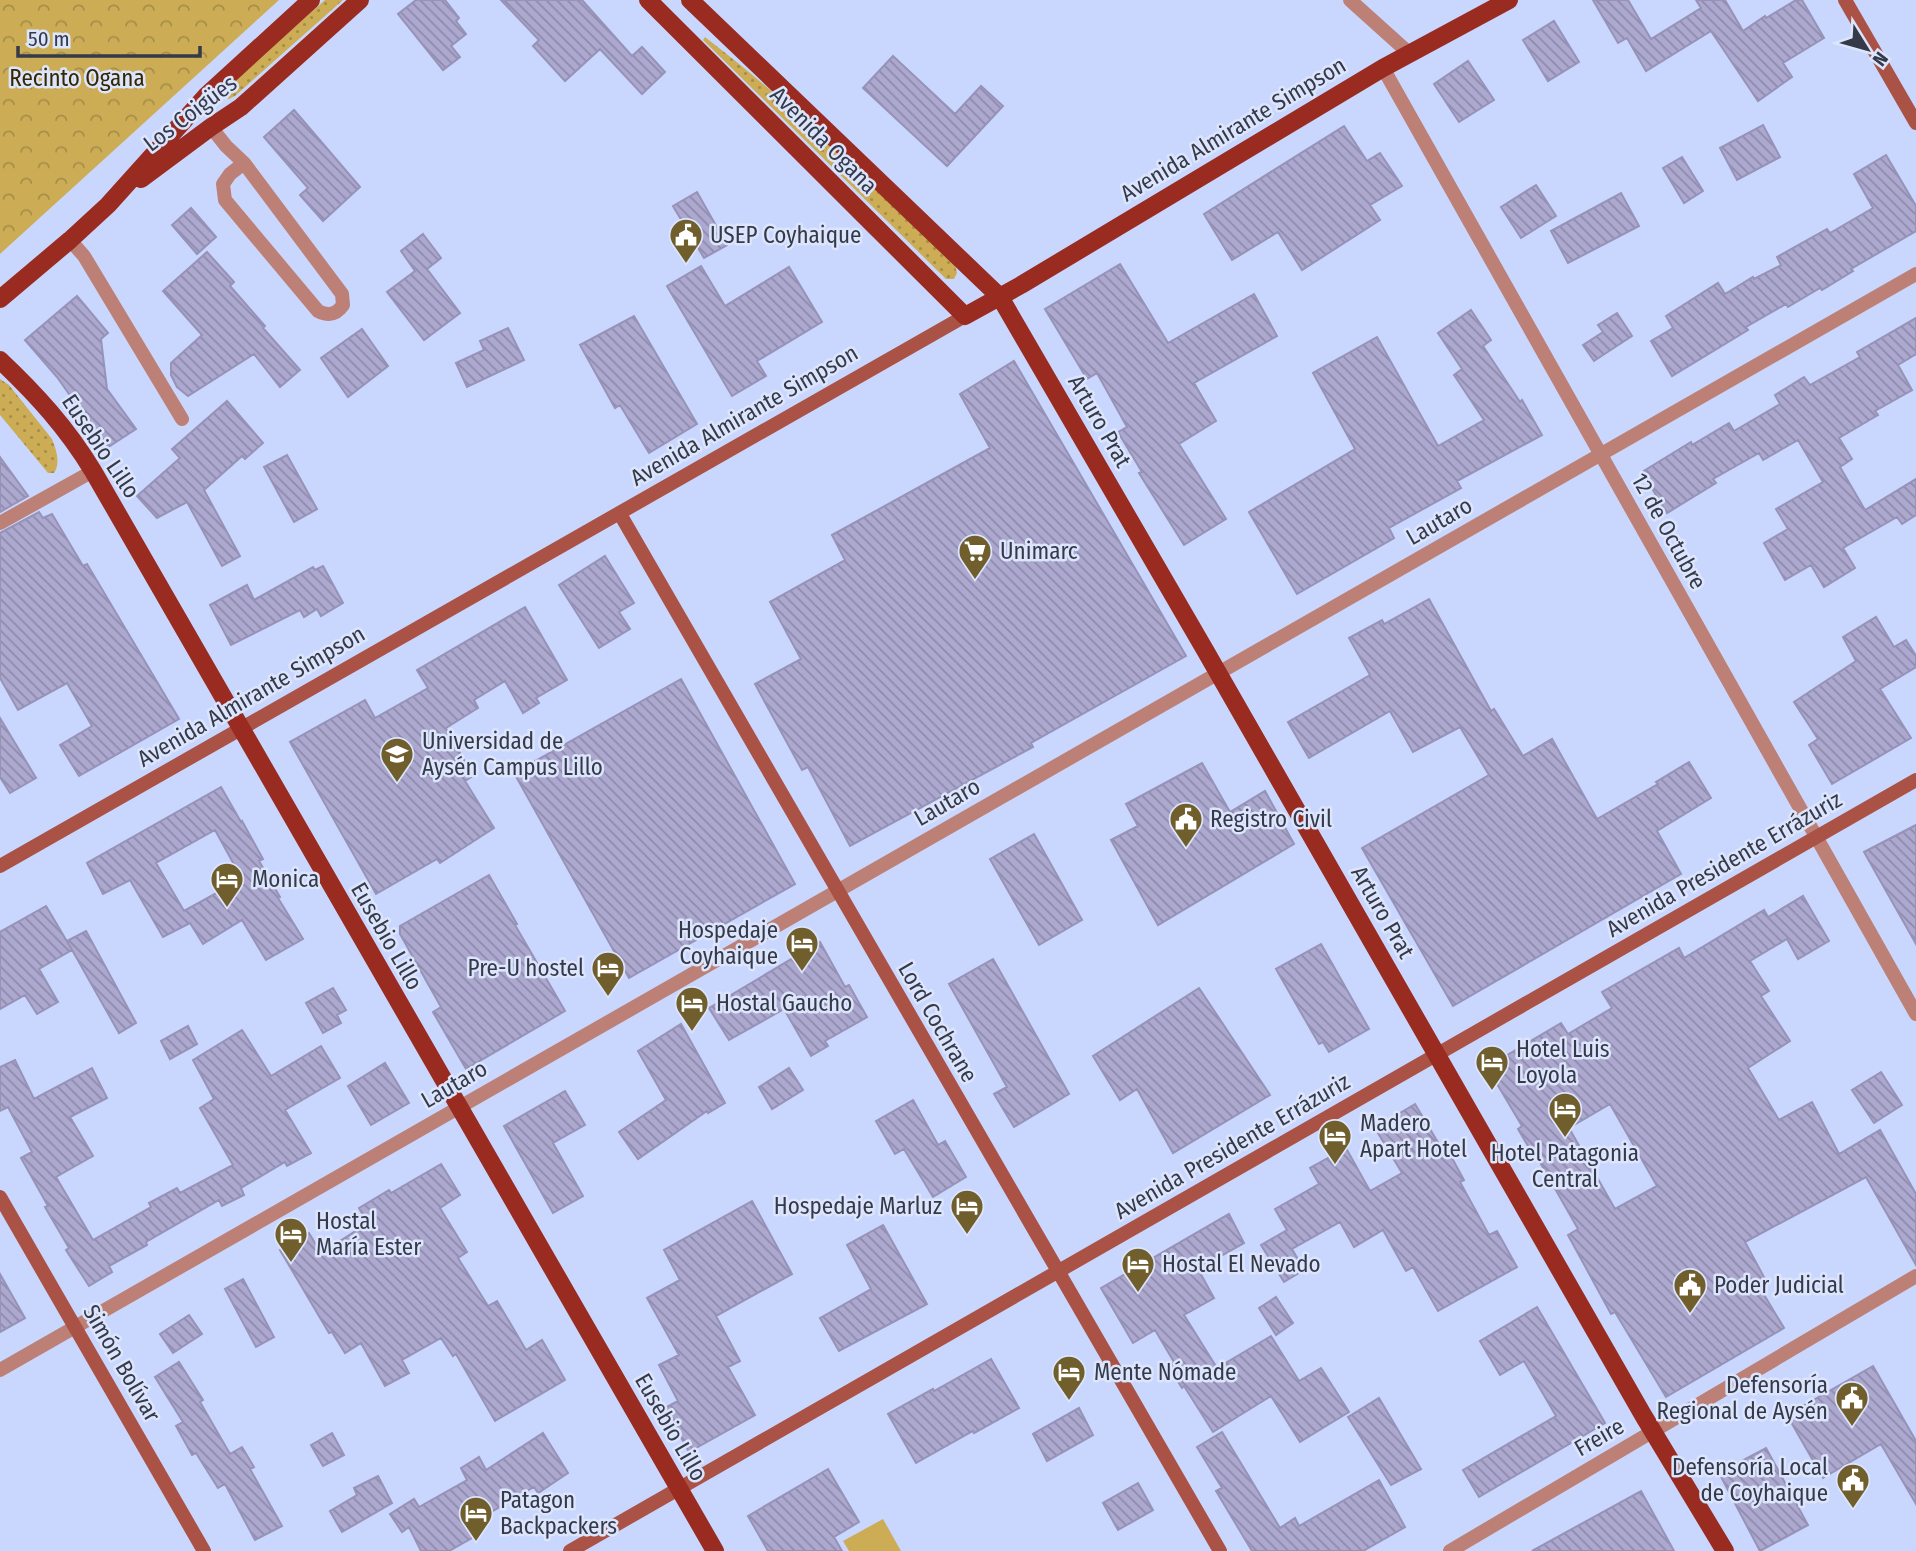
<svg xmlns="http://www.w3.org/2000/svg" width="1916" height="1551" viewBox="0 0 1916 1551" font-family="'Fira Sans Condensed',sans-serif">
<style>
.grass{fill:url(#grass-dots)}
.park{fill:url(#park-crowns)}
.garden{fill:#ccad56}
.building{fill:url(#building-back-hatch);stroke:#9692b8;stroke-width:2;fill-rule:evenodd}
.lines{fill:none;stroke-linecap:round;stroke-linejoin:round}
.street{stroke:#bd8076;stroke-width:14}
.secondary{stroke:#aa5245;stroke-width:14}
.primary{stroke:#9a2b20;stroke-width:18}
.labels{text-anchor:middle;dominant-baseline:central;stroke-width:5;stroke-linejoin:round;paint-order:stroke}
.park-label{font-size:23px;fill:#352800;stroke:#dce5fc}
.street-label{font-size:23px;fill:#343a49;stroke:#dce5fc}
.poi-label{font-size:23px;fill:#343a49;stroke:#dce5fc;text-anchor:start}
</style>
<defs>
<pattern id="grass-dots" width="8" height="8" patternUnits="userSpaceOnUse" patternTransform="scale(1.75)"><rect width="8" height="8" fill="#ccad56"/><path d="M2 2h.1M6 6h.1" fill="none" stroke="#a68e49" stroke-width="1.8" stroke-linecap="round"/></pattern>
<pattern id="park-crowns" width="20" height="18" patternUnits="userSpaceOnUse" patternTransform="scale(1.75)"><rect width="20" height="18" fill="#ccad56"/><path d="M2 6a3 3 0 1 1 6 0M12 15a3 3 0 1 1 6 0" fill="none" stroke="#a68e49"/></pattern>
<pattern id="building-back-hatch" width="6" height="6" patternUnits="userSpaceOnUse" patternTransform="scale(1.75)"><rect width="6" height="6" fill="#aca8cf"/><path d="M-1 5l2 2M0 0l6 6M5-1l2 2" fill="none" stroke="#8d8aaa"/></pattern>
</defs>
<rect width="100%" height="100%" fill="#c9d7fe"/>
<!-- grass -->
<path class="grass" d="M 325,0 L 343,0 L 235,96 L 229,99 L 225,97 L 224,94 L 228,86 Z
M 705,37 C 795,106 875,185 955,265 L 957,273 L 954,279 L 946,279 L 703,40 Z
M 0,379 L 9,385 L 52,439 C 56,449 61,463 54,473 L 48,473 L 0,415 Z"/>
<!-- park -->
<path class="park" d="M 0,0 L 279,0 L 0,254 Z"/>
<!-- garden -->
<path class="garden" d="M 883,1519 L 901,1551 L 849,1551 L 843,1541 Z"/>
<!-- building -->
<path class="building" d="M 416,0 L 445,0 L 459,18 L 456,21 L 466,34 L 451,46 L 460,57 L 443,70 L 398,14 Z
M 501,0 L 582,0 L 632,56 L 642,47 L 665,72 L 642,94 L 600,49 L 565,81 L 533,46 L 539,40 Z
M 1593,0 L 1628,0 L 1651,39 L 1701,8 L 1696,0 L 1725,0 L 1743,31 L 1765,16 L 1766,18 L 1796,0 L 1802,0 L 1824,38 L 1783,63 L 1792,77 L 1758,101 L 1711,31 L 1646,71 L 1627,38 L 1618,43 Z
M 1554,21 L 1579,62 L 1548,81 L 1523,40 Z
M 893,56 L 955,114 L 981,86 L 1003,106 L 947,166 L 863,88 Z
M 1468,61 L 1494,100 L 1459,122 L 1434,84 Z
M 294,110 L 360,187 L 323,221 L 300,195 L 308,188 L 264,137 Z
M 1763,125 L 1780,157 L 1737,180 L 1720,148 Z
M 1344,126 L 1367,161 L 1380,153 L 1402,186 L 1370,205 L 1380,220 L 1302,270 L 1278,232 L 1232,260 L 1204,214 Z
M 1886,155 L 1916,206 L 1916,231 L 1851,269 L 1853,271 L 1822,290 L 1820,288 L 1788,307 L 1786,304 L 1746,327 L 1748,330 L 1672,376 L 1651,341 L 1673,328 L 1666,316 L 1718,283 L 1725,294 L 1753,277 L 1754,279 L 1781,265 L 1777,257 L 1827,229 L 1830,233 L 1873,208 L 1854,174 Z
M 1682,157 L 1703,191 L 1684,203 L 1663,168 Z
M 1536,185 L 1556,216 L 1521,238 L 1501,207 Z
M 697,192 L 727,245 L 704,258 L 673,206 Z
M 1621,193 L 1639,226 L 1568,263 L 1551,231 Z
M 191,208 L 216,237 L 197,254 L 172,225 Z
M 423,234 L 441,258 L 427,269 L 460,313 L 424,340 L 387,292 L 415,271 L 401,251 Z
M 207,252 L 234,282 L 230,286 L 265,326 L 263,328 L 300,370 L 280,387 L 254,354 L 188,396 L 177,387 L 171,375 L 171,363 L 202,335 L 163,291 Z
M 1120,264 L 1168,343 L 1254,294 L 1277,336 L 1194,383 L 1216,421 L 1179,444 L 1226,519 L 1184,545 L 1139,473 L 1142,472 L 1118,432 L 1127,427 L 1097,373 L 1087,379 L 1045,309 Z
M 701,266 L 725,306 L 789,267 L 822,322 L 757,361 L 766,376 L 732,396 L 667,286 Z
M 77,296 L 108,333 L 101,339 L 107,389 L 136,429 L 107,448 L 57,377 L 25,340 Z
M 1471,310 L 1491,340 L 1483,346 L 1520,402 L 1522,400 L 1542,435 L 1457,481 L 1461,488 L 1389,528 L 1394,538 L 1297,594 L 1249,512 L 1355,449 L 1313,373 L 1377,337 L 1438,446 L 1484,420 L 1454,375 L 1462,369 L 1438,333 Z
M 1617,313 L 1632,336 L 1594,361 L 1583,345 L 1603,332 L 1598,325 Z
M 634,316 L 697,424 L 649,453 L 620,405 L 615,408 L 580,345 Z
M 1916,318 L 1916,354 L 1898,365 L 1912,390 L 1875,411 L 1878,415 L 1839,438 L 1852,459 L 1840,467 L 1865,510 L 1916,479 L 1916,515 L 1902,524 L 1897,517 L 1843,548 L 1855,568 L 1824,587 L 1811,565 L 1785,580 L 1764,543 L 1788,529 L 1776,509 L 1823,482 L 1798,440 L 1763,460 L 1759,453 L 1713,479 L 1716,483 L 1667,513 L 1642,472 L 1691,442 L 1692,445 L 1729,423 L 1734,431 L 1780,404 L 1775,395 L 1804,377 L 1810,385 L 1860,357 L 1857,352 Z
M 508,328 L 524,360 L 467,387 L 456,363 L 484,350 L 480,341 Z
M 362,329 L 388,366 L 348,397 L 321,358 Z
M 1014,361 L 1186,656 L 1031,743 L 1033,747 L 850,846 L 808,767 L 802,770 L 755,684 L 801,659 L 770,602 L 845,560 L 832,535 L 990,448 L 960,394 Z
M 227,401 L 263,443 L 245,459 L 242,456 L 204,490 L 240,556 L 222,566 L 187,502 L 157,518 L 137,496 L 180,458 L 172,449 Z
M 287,455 L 317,509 L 294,522 L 264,467 Z
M 0,457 L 28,496 L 0,512 Z
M 39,512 L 43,518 L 52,514 L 83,566 L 87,564 L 179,719 L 79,776 L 60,745 L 92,726 L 67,683 L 18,710 L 0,678 L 0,533 Z
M 605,556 L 634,603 L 619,612 L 630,629 L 599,648 L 559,585 Z
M 323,566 L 343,603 L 321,616 L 317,609 L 304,617 L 300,610 L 231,645 L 210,605 L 247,585 L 254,600 L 313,567 L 315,570 Z
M 1429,599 L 1491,711 L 1494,709 L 1523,756 L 1552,739 L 1597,819 L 1658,784 L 1656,782 L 1689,762 L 1711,798 L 1657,831 L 1681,874 L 1453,1006 L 1362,848 L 1489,775 L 1460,727 L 1413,752 L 1390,711 L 1309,758 L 1288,722 L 1370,675 L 1349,638 L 1382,620 L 1384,624 Z
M 525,607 L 567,680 L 536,698 L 539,703 L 523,713 L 505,681 L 474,700 L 478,708 L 446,728 L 473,776 L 465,781 L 494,828 L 440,863 L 437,859 L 376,894 L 290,742 L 365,700 L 375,718 L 428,688 L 417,670 Z
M 1876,617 L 1894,647 L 1906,640 L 1916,656 L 1916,667 L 1880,689 L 1911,738 L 1832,784 L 1809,745 L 1818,739 L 1794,702 L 1856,661 L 1843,637 Z
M 681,679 L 795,884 L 629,978 L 514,773 Z
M 0,718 L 36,778 L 10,793 L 0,777 Z
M 1202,763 L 1230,812 L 1265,791 L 1294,844 L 1158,925 L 1111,840 L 1138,826 L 1126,804 Z
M 221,787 L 241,822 L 242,821 L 263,859 L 259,861 L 280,897 L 278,898 L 303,939 L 266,960 L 242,920 L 203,944 L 190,923 L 163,937 L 130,880 L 103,894 L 87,863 ZM 215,830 L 242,879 L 184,911 L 156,863 Z
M 1916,825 L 1916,944 L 1864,852 Z
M 1034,834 L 1082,920 L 1039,945 L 990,859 Z
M 489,875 L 517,924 L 515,925 L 565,1011 L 466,1069 L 433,1012 L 441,1007 L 400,934 L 400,926 Z
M 1803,896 L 1829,941 L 1798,959 L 1787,939 L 1750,961 L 1769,991 L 1761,996 L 1790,1041 L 1748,1068 L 1779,1120 L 1812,1102 L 1839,1154 L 1880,1130 L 1916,1194 L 1916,1265 L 1866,1177 L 1745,1242 L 1765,1279 L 1757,1283 L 1784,1328 L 1666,1397 L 1615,1312 L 1611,1314 L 1568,1235 L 1578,1229 L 1533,1150 L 1531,1151 L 1518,1129 L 1522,1126 L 1487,1067 L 1561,1023 L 1568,1034 L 1612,1008 L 1602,992 L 1679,948 L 1684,958 L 1764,910 L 1768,917 ZM 1610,1104 L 1657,1186 L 1615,1209 L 1569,1128 Z
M 46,906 L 72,950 L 39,969 L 58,1002 L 37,1014 L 25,995 L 0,1009 L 0,932 Z
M 86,931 L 136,1023 L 119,1033 L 67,941 Z
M 820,942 L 845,987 L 849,985 L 867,1017 L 825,1041 L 828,1046 L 811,1056 L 784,1009 L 729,1040 L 709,1008 Z
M 1321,944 L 1369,1029 L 1329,1052 L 1323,1042 L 1319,1044 L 1276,969 Z
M 993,959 L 1069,1094 L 1014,1127 L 994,1094 L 1007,1087 L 949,984 Z
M 333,988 L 346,1010 L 337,1015 L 341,1023 L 323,1033 L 306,1003 Z
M 1199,988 L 1270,1095 L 1173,1153 L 1137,1089 L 1120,1100 L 1093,1056 Z
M 681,1024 L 725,1103 L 708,1113 L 707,1111 L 638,1159 L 619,1132 L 666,1100 L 638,1051 Z
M 188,1026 L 197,1044 L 170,1059 L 161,1041 Z
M 242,1030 L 271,1076 L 321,1046 L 340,1078 L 285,1110 L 311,1153 L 287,1166 L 285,1162 L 241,1188 L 244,1195 L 222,1206 L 219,1200 L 146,1242 L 147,1245 L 109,1266 L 112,1272 L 89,1286 L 66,1250 L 69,1248 L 45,1207 L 48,1206 L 21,1158 L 32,1152 L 8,1107 L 0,1111 L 0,1067 L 15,1060 L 34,1099 L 92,1068 L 107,1098 L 70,1117 L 93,1156 L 56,1177 L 93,1240 L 151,1207 L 149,1203 L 177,1188 L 180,1193 L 233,1165 L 200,1108 L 214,1099 L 193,1060 Z
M 385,1063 L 409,1103 L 371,1125 L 348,1086 Z
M 789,1068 L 803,1090 L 772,1109 L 759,1087 Z
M 1881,1072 L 1902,1105 L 1874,1123 L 1852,1090 Z
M 565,1091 L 585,1125 L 553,1143 L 583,1196 L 553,1213 L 504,1126 Z
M 913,1100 L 938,1145 L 945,1141 L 966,1177 L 933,1197 L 904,1149 L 895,1154 L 876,1121 Z
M 1415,1104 L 1442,1149 L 1446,1147 L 1464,1180 L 1460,1182 L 1489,1235 L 1497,1231 L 1517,1267 L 1438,1311 L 1413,1267 L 1406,1271 L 1383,1230 L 1354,1247 L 1340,1222 L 1292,1249 L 1304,1270 L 1284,1282 L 1261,1245 L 1287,1230 L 1275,1209 L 1319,1184 L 1310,1168 L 1346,1148 L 1370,1191 L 1402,1173 L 1375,1128 Z
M 441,1164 L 460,1195 L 440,1208 L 467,1252 L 458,1258 L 488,1306 L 497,1301 L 526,1350 L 542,1340 L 565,1380 L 495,1421 L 456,1354 L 453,1356 L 441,1338 L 402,1360 L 409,1373 L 385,1386 L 361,1343 L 345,1353 L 332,1332 L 329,1333 L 280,1250 L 309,1233 L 321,1253 L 368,1223 L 359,1208 L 389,1190 L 391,1193 Z
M 752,1201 L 792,1274 L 716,1316 L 740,1361 L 728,1367 L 755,1415 L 689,1452 L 665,1408 L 678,1401 L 659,1365 L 679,1355 L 647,1298 L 680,1280 L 664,1250 Z
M 1229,1214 L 1244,1243 L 1198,1269 L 1214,1298 L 1184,1315 L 1217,1368 L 1271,1336 L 1299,1381 L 1321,1368 L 1349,1412 L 1300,1442 L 1271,1396 L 1213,1432 L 1184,1386 L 1182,1388 L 1168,1366 L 1174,1362 L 1155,1330 L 1133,1343 L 1101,1288 Z
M 883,1225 L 927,1304 L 839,1351 L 820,1318 L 871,1289 L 847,1245 Z
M 0,1274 L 25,1318 L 0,1332 Z
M 243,1279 L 274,1337 L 256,1347 L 225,1289 Z
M 1276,1297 L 1293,1323 L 1276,1335 L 1259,1308 Z
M 1537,1307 L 1605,1423 L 1479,1497 L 1463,1470 L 1556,1416 L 1524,1361 L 1500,1375 L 1480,1341 Z
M 189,1315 L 202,1334 L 173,1353 L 160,1334 Z
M 991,1359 L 1019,1408 L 974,1433 L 973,1431 L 916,1463 L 888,1414 L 933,1389 L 934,1391 Z
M 179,1362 L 203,1400 L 200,1402 L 230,1454 L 242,1447 L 254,1467 L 250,1469 L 282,1526 L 255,1540 L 225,1484 L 218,1488 L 196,1453 L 192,1455 L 176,1426 L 183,1422 L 155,1377 Z
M 1873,1366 L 1916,1441 L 1916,1504 L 1881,1444 L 1823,1478 L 1787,1415 Z
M 1379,1398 L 1421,1469 L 1391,1485 L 1348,1417 Z
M 1079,1408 L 1093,1435 L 1047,1461 L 1033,1434 Z
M 1222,1432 L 1280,1528 L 1295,1518 L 1299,1526 L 1379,1480 L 1405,1527 L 1363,1551 L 1252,1551 L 1216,1491 L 1222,1488 L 1197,1447 Z
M 332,1433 L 344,1455 L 323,1466 L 311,1445 Z
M 543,1433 L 568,1473 L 538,1493 L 534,1487 L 474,1522 L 481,1533 L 449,1551 L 421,1551 L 409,1527 L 402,1532 L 390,1514 L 414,1499 L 419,1507 L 467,1480 L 461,1468 L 479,1457 L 486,1470 Z
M 1766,1448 L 1808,1525 L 1760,1551 L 1719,1473 Z
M 828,1469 L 859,1522 L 834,1537 L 842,1551 L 768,1551 L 748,1516 Z
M 378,1476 L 392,1503 L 342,1532 L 330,1511 L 357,1495 L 354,1488 Z
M 1138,1483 L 1153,1510 L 1118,1530 L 1103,1503 Z
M 1641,1491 L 1674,1551 L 1532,1551 Z"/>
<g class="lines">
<!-- street -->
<path class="street" d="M 1350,0 L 1410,54
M 1383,68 L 1916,1014
M 211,127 L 226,146 L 244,163 L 342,294 L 343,305 C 336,315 328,316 318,311 L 225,200 L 223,184 L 230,174 L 244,163
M 70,240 L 84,256 L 182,419
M 0,523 L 93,471
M 0,1370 L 1916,274
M 1450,1551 L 1916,1276"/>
<!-- secondary -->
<path class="secondary" d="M 1845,0 L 1916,123
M 620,514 L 1220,1551
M 0,866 L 965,316
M 0,1197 L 204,1551
M 570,1551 L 1916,780"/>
<!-- primary -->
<path class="primary" d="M 648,0 L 965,316 L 1021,285 L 1383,68 L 1509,0
M 690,0 L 1000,297 L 1205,650 L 1643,1415 L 1725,1551
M 141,179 L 211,127 L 241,107 L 360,0
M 0,299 L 70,240 L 108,205 L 206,96 L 311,0
M 0,360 C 36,394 67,428 93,471 L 715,1551"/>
</g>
<!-- icons -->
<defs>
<symbol id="civic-pin" viewBox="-11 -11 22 30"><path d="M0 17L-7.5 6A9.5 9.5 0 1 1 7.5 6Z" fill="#705e2c" stroke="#dce5fc"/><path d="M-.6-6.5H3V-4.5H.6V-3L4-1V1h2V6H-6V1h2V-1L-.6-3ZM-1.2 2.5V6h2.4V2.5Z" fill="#fff"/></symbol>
<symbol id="supermarket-pin" viewBox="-11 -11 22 30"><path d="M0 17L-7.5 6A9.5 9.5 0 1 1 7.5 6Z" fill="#705e2c" stroke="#dce5fc"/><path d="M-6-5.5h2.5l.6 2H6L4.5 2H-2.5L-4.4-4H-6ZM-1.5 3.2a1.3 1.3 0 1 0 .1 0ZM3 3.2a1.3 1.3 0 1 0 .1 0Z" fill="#fff"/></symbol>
<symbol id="university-pin" viewBox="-11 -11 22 30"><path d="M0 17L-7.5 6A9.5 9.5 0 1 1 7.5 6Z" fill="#705e2c" stroke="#dce5fc"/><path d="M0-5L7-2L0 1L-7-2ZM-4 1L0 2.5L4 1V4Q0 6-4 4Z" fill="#fff"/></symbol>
<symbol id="hotel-pin" viewBox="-11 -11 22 30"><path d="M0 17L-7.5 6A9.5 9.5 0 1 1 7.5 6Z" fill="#705e2c" stroke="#dce5fc"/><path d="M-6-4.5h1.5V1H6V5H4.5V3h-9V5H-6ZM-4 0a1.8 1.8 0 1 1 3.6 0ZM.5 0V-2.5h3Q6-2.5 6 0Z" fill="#fff"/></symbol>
</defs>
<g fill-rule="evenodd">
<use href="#civic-pin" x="667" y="216" width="38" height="52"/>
<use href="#supermarket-pin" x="956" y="532" width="38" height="52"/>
<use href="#university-pin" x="378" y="735" width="38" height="52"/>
<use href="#civic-pin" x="1167" y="800" width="38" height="52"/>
<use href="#hotel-pin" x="208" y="860" width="38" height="52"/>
<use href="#hotel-pin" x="783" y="924" width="38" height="52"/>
<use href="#hotel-pin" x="589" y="949" width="38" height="52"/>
<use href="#hotel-pin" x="673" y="984" width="38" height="52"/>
<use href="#hotel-pin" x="1473" y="1043" width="38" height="52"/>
<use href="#hotel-pin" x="1546" y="1090" width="38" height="52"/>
<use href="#hotel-pin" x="1316" y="1117" width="38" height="52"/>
<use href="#hotel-pin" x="948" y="1187" width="38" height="52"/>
<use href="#hotel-pin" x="272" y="1215" width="38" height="52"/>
<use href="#hotel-pin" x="1119" y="1245" width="38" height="52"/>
<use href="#civic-pin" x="1671" y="1266" width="38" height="52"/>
<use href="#hotel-pin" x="1050" y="1353" width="38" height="52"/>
<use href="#civic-pin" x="1833" y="1379" width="38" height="52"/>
<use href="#civic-pin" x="1834" y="1461" width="38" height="52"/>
<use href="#hotel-pin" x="457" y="1494" width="38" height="52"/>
</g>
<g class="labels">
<!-- park labels -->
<g class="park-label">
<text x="77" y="78">Recinto Ogana</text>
</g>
<!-- street labels -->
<g class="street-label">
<text transform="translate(190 113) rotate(-37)">Los Coigües</text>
<text transform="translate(1233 129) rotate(-31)">Avenida Almirante Simpson</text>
<text transform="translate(824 140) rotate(45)">Avenida Ogana</text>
<text transform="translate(744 415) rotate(-30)">Avenida Almirante Simpson</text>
<text transform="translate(1100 421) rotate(60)">Arturo Prat</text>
<text transform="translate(101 446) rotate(56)">Eusebio Lillo</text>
<text transform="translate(1439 521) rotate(-30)">Lautaro</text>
<text transform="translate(1669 531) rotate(61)">12 de Octubre</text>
<text transform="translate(251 696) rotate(-30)">Avenida Almirante Simpson</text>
<text transform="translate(947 802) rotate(-30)">Lautaro</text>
<text transform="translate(1724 864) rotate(-30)">Avenida Presidente Errázuriz</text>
<text transform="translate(1383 912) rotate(60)">Arturo Prat</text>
<text transform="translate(387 936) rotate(60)">Eusebio Lillo</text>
<text transform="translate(938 1022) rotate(60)">Lord Cochrane</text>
<text transform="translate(454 1084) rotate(-30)">Lautaro</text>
<text transform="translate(1232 1146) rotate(-30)">Avenida Presidente Errázuriz</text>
<text transform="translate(122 1363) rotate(60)">Simón Bolívar</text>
<text transform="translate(671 1427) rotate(60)">Eusebio Lillo</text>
<text transform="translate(1599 1437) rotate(-30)">Freire</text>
</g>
<!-- poi labels -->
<g class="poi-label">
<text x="710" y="235">USEP Coyhaique</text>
<text x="1000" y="551">Unimarc</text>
<text x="422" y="741">Universidad de<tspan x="422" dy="26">Aysén Campus Lillo</tspan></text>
<text x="1210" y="819">Registro Civil</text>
<text x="252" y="879">Monica</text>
<text x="778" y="930" text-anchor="end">Hospedaje<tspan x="778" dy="26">Coyhaique</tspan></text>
<text x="584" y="968" text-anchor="end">Pre-U hostel</text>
<text x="716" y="1003">Hostal Gaucho</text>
<text x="1516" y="1049">Hotel Luis<tspan x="1516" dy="26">Loyola</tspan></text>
<text x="1360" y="1123">Madero<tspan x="1360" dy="26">Apart Hotel</tspan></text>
<text x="1565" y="1153" text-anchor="middle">Hotel Patagonia<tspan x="1565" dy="26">Central</tspan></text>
<text x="942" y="1206" text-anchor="end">Hospedaje Marluz</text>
<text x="316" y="1221">Hostal<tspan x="316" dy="26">María Ester</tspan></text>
<text x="1162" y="1264">Hostal El Nevado</text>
<text x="1714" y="1285">Poder Judicial</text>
<text x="1094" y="1372">Mente Nómade</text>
<text x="1828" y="1385" text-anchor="end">Defensoría<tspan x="1828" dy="26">Regional de Aysén</tspan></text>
<text x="1828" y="1467" text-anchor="end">Defensoría Local<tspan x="1828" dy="26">de Coyhaique</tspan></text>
<text x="500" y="1500">Patagon<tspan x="500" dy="26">Backpackers</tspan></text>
</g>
</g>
<!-- north arrow -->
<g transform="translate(1867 49) rotate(127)" stroke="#dce5fc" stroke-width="5" paint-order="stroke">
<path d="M0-5L12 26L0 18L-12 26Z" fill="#343a49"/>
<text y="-10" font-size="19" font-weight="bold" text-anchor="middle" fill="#343a49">N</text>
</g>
<!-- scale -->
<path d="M18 46v10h182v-10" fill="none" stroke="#343a49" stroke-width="3.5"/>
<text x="28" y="46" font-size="21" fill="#343a49" stroke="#dce5fc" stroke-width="5" paint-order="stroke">50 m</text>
</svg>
